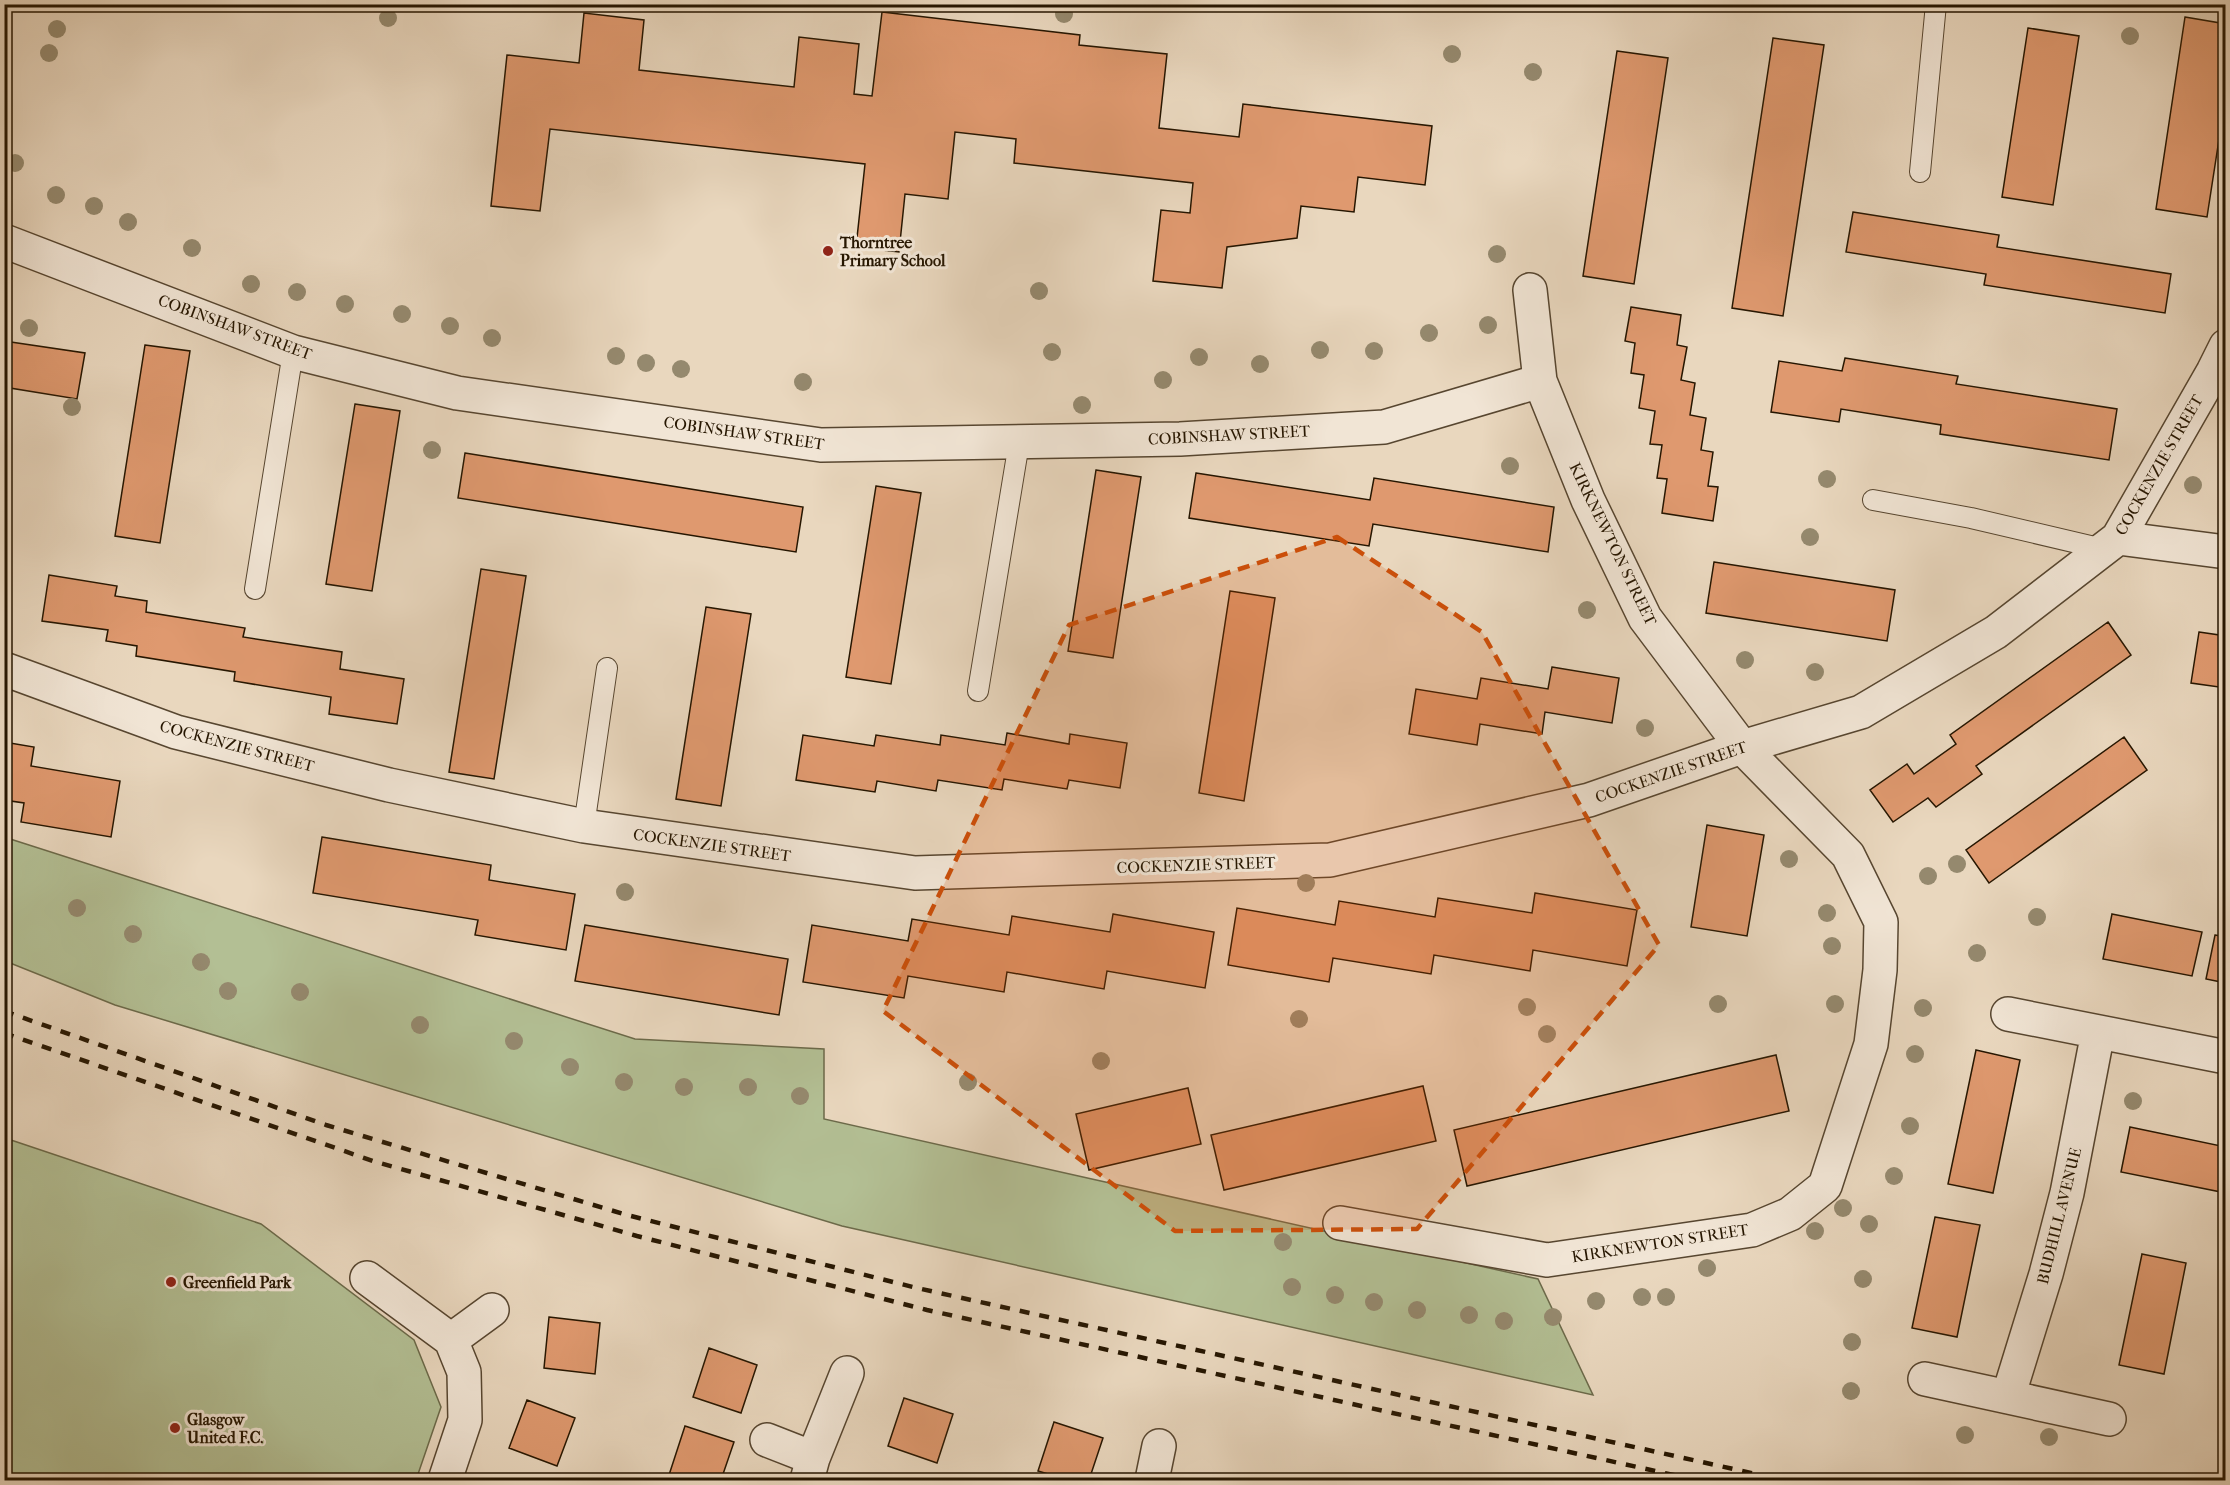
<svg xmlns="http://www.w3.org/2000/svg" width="2230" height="1485" viewBox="0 0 2230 1485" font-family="'IM FELL French Canon',serif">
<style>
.green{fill:#b3bf94;stroke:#6c6a4a;stroke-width:1.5}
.building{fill:#df996f;stroke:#261601;stroke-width:1.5}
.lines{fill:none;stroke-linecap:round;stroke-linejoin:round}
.service-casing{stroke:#574630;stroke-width:22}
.minor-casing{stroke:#574630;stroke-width:36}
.service{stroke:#f1e5d5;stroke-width:20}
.minor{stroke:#f1e5d5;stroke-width:33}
.rail{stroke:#261601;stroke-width:4.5;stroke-dasharray:10 10;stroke-linecap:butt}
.tree{fill:#95896e}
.marked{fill:#cb4f0a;fill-opacity:0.2;stroke:#cb4f0a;stroke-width:4.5;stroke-dasharray:12 8;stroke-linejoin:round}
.poi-dot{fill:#8f2418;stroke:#f1e5d5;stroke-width:2}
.labels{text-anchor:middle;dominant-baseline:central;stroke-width:6;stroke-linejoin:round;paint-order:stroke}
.poi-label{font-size:16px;font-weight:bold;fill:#261601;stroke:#f1e5d5;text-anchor:start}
.street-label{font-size:16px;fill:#261601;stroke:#f1e5d5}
</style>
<rect width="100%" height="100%" fill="#e9d7be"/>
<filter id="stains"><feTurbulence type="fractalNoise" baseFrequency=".00333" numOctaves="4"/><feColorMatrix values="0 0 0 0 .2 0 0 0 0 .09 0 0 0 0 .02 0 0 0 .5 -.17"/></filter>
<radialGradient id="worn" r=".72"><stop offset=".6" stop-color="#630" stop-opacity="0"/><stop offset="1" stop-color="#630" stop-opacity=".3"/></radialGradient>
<!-- green -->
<path class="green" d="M 4,837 L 635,1039 L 824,1049 L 824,1119 L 1538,1279 L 1593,1395 L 842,1226 L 115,1005 L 5,961 Z
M 5,1138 L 261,1224 L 414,1340 L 441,1407 L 416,1480 L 5,1480 Z"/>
<!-- building -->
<path class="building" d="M 882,12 L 1080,35 L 1079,45 L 1167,54 L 1159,128 L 1239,137 L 1243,104 L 1432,126 L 1425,185 L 1358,177 L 1354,212 L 1301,206 L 1297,238 L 1227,247 L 1222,288 L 1153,281 L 1161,210 L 1190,213 L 1193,183 L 1014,163 L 1016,139 L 955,132 L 948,199 L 905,194 L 899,252 L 856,247 L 865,164 L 550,129 L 540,211 L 491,206 L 507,55 L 579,63 L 584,13 L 644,20 L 639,70 L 794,87 L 799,37 L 859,44 L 854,94 L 872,96 Z
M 2185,17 L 2226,24 L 2226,94 L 2207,217 L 2156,209 Z
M 2028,28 L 2079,36 L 2053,205 L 2002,197 Z
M 1773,38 L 1824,45 L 1783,316 L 1732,308 Z
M 1617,51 L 1668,58 L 1634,284 L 1583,276 Z
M 1853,212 L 1999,235 L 1997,247 L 2171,274 L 2165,313 L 1984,285 L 1986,274 L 1846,252 Z
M 1631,307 L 1681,315 L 1677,345 L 1687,347 L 1681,380 L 1695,383 L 1690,415 L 1706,418 L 1701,450 L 1713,452 L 1708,486 L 1718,487 L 1713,521 L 1662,513 L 1667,479 L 1657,478 L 1662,445 L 1650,444 L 1655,411 L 1639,408 L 1644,375 L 1631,373 L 1635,343 L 1625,341 Z
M 4,341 L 85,353 L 77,399 L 4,387 Z
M 145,345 L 190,351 L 160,543 L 115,536 Z
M 1845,358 L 1958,376 L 1956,384 L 2117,409 L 2109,460 L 1940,434 L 1941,425 L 1841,409 L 1839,422 L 1771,412 L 1779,361 L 1842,371 Z
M 355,404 L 400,411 L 372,591 L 326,584 Z
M 465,453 L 803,507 L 796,552 L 458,498 Z
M 1096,470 L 1141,477 L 1113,658 L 1068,651 Z
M 1196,473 L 1370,500 L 1374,478 L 1554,507 L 1548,552 L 1373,524 L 1369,546 L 1189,518 Z
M 876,486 L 921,493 L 891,684 L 846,677 Z
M 1714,562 L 1895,590 L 1887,641 L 1706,613 Z
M 481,569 L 526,576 L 494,779 L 449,772 Z
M 49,575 L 117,586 L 115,596 L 147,601 L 146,612 L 245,628 L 243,637 L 342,652 L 340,669 L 404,679 L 397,724 L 329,714 L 331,697 L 234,681 L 235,672 L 136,656 L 137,646 L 106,641 L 108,630 L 42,621 Z
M 1230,591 L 1275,598 L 1244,801 L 1199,793 Z
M 706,607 L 751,614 L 721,806 L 676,799 Z
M 2108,622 L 2131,655 L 1976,766 L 1982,774 L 1936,807 L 1928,798 L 1893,822 L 1870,790 L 1907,764 L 1914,774 L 1956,744 L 1950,735 Z
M 2199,632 L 2226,636 L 2226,688 L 2191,683 Z
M 1552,667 L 1619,678 L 1612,723 L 1545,712 L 1542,734 L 1480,724 L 1477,745 L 1409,734 L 1416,689 L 1477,699 L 1481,678 L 1548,689 Z
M 1007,733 L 1069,744 L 1070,734 L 1127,743 L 1120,788 L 1069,780 L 1067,789 L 1004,779 L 1002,790 L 938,780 L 936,791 L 877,781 L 875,792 L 796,780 L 803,735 L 874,746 L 876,735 L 940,745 L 941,735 L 1005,745 Z
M 2124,737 L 2147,770 L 1989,883 L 1966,850 Z
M 4,742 L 34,747 L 31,766 L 120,781 L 111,837 L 21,822 L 24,803 L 4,800 Z
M 1707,825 L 1764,835 L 1747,936 L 1691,927 Z
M 322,837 L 491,865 L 489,880 L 575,894 L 566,950 L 475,935 L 478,920 L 313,893 Z
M 1535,893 L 1637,910 L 1627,966 L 1533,950 L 1530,971 L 1434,955 L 1431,974 L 1333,958 L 1329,982 L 1228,965 L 1237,908 L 1335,925 L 1339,901 L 1435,917 L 1438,898 L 1532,913 Z
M 1113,914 L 1214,932 L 1205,988 L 1107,971 L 1104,989 L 1007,972 L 1004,992 L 908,976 L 904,998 L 803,982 L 812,925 L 908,941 L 912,919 L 1009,935 L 1012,916 L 1110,932 Z
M 2112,914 L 2202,932 L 2192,976 L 2103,959 Z
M 585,925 L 788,959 L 779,1015 L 575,981 Z
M 2215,935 L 2226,937 L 2226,983 L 2206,979 Z
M 1976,1050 L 2020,1060 L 1993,1193 L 1948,1184 Z
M 1776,1055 L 1789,1111 L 1467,1186 L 1454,1130 Z
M 1423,1086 L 1436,1141 L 1224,1190 L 1211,1135 Z
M 1188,1088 L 1201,1144 L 1089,1170 L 1076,1114 Z
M 2130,1127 L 2226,1147 L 2226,1193 L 2121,1172 Z
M 1935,1217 L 1980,1225 L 1957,1337 L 1912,1328 Z
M 2142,1254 L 2186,1263 L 2164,1374 L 2119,1365 Z
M 549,1317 L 600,1323 L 595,1374 L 544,1368 Z
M 709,1348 L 757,1365 L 741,1413 L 693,1397 Z
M 904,1398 L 953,1414 L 937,1463 L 888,1446 Z
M 527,1400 L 575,1418 L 557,1466 L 509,1448 Z
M 1054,1422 L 1103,1438 L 1089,1480 L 1068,1480 L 1038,1471 Z
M 685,1426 L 734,1442 L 721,1480 L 686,1480 L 669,1475 Z
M 880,1475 L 896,1480 L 879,1480 Z
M 1257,1477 L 1288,1480 L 1256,1480 Z"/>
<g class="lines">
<defs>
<path id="service" d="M 1920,172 L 1936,4
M 1873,500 L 1971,518 L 2103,549
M 255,589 L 293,352
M 978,691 L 1019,443
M 584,826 L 607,668"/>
<path id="minor" d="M 4,241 L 293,352 L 457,393 L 821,445 L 1180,439 L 1384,427 L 1540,381
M 2118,538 L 2226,552
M 4,669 L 176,732 L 389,785 L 584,826 L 915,873 L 1330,860 L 1589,800 L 1742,747 L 1861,712 L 1996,632 L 2118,538 L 2213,372 L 2226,346
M 2008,1014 L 2226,1057
M 1340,1223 L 1547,1260 L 1752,1230 L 1790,1214 L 1825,1186 L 1871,1044 L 1880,970 L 1881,922 L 1848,855 L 1742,747 L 1645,618 L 1588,500 L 1540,381 L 1530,290
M 367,1278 L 451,1340 L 464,1372 L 465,1420 L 445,1480
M 451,1340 L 492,1310
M 1925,1379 L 2109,1419
M 2008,1397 L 2046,1274 L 2067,1193 L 2098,1032
M 767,1440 L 813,1458
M 807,1480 L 813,1458 L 847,1373
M 1152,1480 L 1159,1446"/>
</defs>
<!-- service casing -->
<use href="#service" class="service-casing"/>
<!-- minor casing -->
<use href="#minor" class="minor-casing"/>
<!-- service -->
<use href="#service" class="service"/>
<!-- minor -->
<use href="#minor" class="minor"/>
<!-- rail -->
<path class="rail" d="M 4,1011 L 326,1125 L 627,1215 L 917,1288 L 1783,1480
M 4,1033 L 373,1161 L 637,1236 L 927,1310 L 1696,1480"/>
</g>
<!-- trees -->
<g class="tree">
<circle cx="1064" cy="14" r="9"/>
<circle cx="388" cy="18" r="9"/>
<circle cx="57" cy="29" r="9"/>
<circle cx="2130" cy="36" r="9"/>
<circle cx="49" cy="53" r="9"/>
<circle cx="1452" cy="54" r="9"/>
<circle cx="1533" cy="72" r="9"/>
<circle cx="15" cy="163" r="9"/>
<circle cx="56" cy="195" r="9"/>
<circle cx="94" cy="206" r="9"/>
<circle cx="128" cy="222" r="9"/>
<circle cx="192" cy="248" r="9"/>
<circle cx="1497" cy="254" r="9"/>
<circle cx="251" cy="284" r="9"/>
<circle cx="1039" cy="291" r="9"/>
<circle cx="297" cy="292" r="9"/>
<circle cx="345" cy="304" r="9"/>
<circle cx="402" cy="314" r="9"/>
<circle cx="1488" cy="325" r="9"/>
<circle cx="450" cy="326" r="9"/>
<circle cx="29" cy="328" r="9"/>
<circle cx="1429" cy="333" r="9"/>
<circle cx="492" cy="338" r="9"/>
<circle cx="1320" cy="350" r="9"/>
<circle cx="1374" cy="351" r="9"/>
<circle cx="1052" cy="352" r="9"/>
<circle cx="616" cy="356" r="9"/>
<circle cx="1199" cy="357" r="9"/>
<circle cx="646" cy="363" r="9"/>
<circle cx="1260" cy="364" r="9"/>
<circle cx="681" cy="369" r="9"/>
<circle cx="1163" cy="380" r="9"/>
<circle cx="803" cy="382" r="9"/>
<circle cx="1082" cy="405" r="9"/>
<circle cx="72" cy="407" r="9"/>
<circle cx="432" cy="450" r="9"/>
<circle cx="1510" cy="466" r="9"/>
<circle cx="1827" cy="479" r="9"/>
<circle cx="2193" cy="485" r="9"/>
<circle cx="1810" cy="537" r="9"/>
<circle cx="1587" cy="610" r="9"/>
<circle cx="1745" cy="660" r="9"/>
<circle cx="1815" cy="672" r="9"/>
<circle cx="1645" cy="728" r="9"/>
<circle cx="1789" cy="859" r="9"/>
<circle cx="1957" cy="864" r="9"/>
<circle cx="1928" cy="876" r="9"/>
<circle cx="1306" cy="883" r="9"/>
<circle cx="625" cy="892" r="9"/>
<circle cx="77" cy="908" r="9"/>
<circle cx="1827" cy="913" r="9"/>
<circle cx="2037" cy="917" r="9"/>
<circle cx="133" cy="934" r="9"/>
<circle cx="1832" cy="946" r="9"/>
<circle cx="1977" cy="953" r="9"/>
<circle cx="201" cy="962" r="9"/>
<circle cx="228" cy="991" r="9"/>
<circle cx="300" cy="992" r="9"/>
<circle cx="1718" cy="1004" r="9"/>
<circle cx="1835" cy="1004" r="9"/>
<circle cx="1527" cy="1007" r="9"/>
<circle cx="1923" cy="1008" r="9"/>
<circle cx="1299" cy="1019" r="9"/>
<circle cx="420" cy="1025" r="9"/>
<circle cx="1547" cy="1034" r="9"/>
<circle cx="514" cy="1041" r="9"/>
<circle cx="1915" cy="1054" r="9"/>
<circle cx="1101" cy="1061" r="9"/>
<circle cx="570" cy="1067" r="9"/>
<circle cx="624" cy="1082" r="9"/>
<circle cx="968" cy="1082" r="9"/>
<circle cx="684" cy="1087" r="9"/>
<circle cx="748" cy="1087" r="9"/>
<circle cx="800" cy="1096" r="9"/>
<circle cx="2133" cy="1101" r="9"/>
<circle cx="1910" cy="1126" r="9"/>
<circle cx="1894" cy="1176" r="9"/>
<circle cx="1843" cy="1208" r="9"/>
<circle cx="1869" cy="1224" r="9"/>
<circle cx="1815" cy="1231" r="9"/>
<circle cx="1283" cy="1242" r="9"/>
<circle cx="1707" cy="1268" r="9"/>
<circle cx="1863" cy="1279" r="9"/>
<circle cx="1292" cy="1287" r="9"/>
<circle cx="1335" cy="1295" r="9"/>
<circle cx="1642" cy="1297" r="9"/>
<circle cx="1666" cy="1297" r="9"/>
<circle cx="1596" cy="1301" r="9"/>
<circle cx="1374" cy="1302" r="9"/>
<circle cx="1417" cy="1310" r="9"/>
<circle cx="1469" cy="1315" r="9"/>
<circle cx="1553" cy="1317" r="9"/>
<circle cx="1504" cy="1321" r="9"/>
<circle cx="1852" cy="1342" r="9"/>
<circle cx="1851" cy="1391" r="9"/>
<circle cx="1965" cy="1435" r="9"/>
<circle cx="2049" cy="1437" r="9"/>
</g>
<!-- marked area -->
<path class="marked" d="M 1337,537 L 1482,632 L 1659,945 L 1417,1229 L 1175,1231 L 883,1011 L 1069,625 Z"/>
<!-- markers -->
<g class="poi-dot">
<circle cx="828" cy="251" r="6"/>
<circle cx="171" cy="1282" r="6"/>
<circle cx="175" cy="1428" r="6"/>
</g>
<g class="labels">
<!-- poi labels -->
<g class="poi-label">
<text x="840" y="242">Thorntree<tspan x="840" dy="18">Primary School</tspan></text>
<text x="183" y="1282">Greenfield Park</text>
<text x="187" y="1419">Glasgow<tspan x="187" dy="18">United F.C.</tspan></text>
</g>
<!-- street labels -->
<g class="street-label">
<text transform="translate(235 327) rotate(20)">COBINSHAW STREET</text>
<text transform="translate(744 433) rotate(8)">COBINSHAW STREET</text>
<text transform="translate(1229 435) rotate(-3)">COBINSHAW STREET</text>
<text transform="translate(2159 465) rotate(-60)">COCKENZIE STREET</text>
<text transform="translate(1613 544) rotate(64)">KIRKNEWTON STREET</text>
<text transform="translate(237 746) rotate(15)">COCKENZIE STREET</text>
<text transform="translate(1671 772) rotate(-19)">COCKENZIE STREET</text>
<text transform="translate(712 845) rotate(8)">COCKENZIE STREET</text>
<text transform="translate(1196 865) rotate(-2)">COCKENZIE STREET</text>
<text transform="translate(2059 1216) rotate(-76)">BUDHILL AVENUE</text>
<text transform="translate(1660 1243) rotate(-9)">KIRKNEWTON STREET</text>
</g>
</g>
<!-- margin -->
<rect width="2230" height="1485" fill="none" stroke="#e9d7be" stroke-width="24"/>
<rect x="6" y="6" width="2218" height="1473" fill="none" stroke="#261601" stroke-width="3"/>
<rect x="12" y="12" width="2206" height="1461" fill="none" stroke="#261601" stroke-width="1.5"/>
<rect width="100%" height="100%" filter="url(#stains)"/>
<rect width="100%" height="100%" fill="url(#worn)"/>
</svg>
